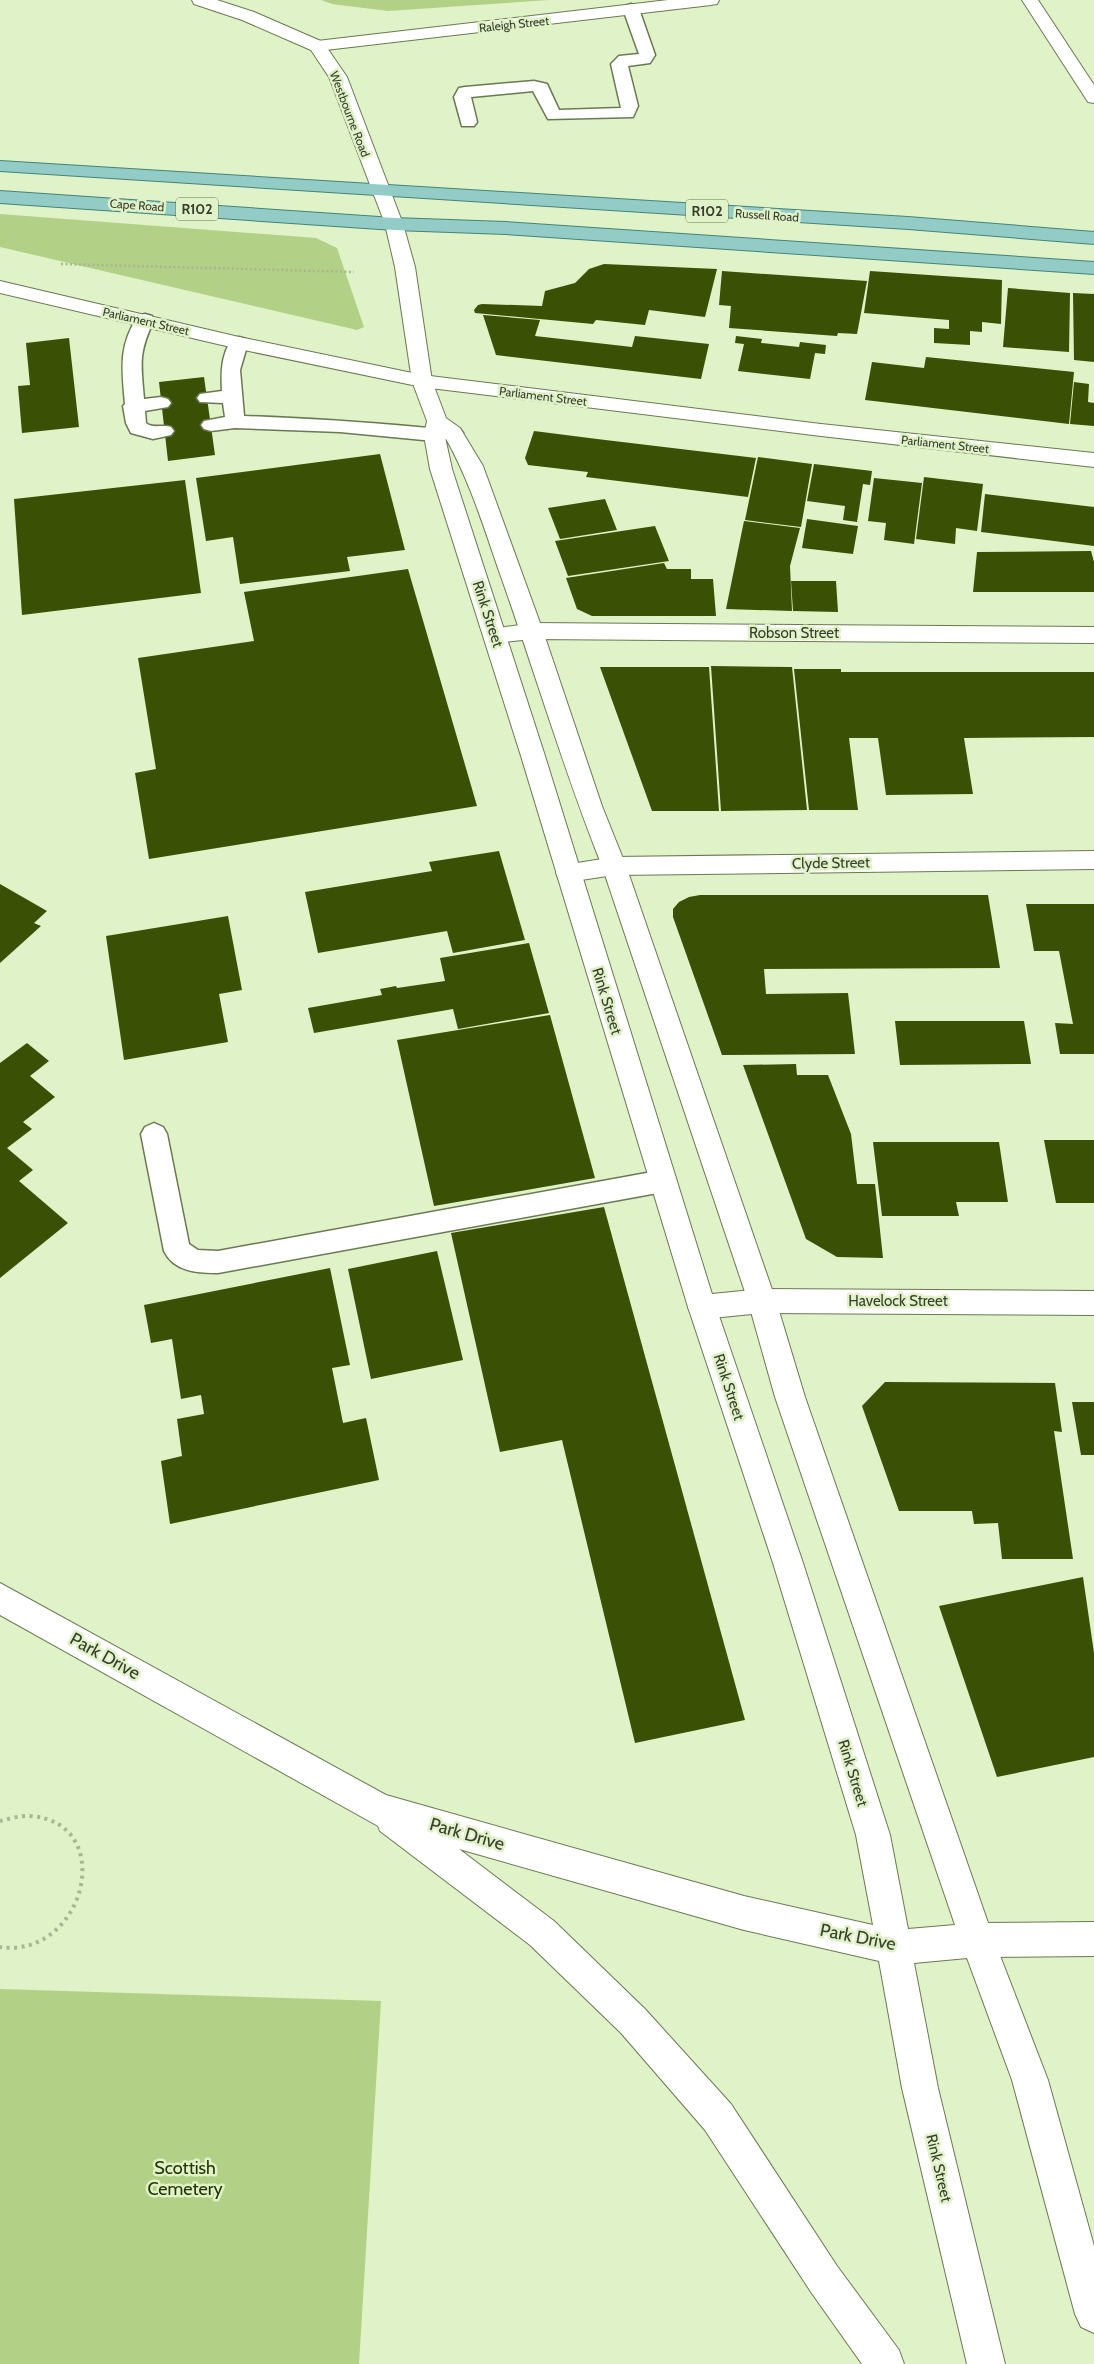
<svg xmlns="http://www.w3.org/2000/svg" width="1094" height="2364" viewBox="0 0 1094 2364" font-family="Cabin,sans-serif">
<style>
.green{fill:#b3d087}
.building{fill:#3a5004}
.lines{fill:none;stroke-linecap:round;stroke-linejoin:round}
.lane-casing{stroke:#6a7952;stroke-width:3}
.street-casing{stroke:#6a7952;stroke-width:2}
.secondary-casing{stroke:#6a7952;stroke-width:2}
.primary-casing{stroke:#448478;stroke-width:2}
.path-far1{stroke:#a8b694;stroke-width:2.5;stroke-dasharray:2 2.5;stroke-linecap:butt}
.path{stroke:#a8b694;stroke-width:4;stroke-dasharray:3 4.5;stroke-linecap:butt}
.lane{fill:#fff;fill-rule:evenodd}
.street{fill:#fff;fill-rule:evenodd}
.secondary{fill:#fff;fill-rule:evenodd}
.primary{fill:#93ccc6;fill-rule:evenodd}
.labels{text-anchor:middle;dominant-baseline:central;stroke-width:5;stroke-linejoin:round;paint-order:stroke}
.far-street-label{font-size:12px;fill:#373e2d;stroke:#e0f2c7}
.shield{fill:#e0f2c7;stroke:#6a745b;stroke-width:1}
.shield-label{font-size:14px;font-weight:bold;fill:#373e2d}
.street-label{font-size:15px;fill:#373e2d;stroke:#e0f2c7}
.near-street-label{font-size:18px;fill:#373e2d;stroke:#e0f2c7}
.near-park-label{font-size:18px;fill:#243400;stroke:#e0f2c7}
</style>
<rect width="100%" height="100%" fill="#e0f2c7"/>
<!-- green -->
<path class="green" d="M 321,0 L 549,0 L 388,11 L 332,4 Z
M 0,214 L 316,238 L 337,248 L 364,327 L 357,330 L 0,247 Z
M 0,1989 L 381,2001 L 359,2364 L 0,2364 Z"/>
<!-- building -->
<path class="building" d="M 604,264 L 717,269 L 705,317 L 649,310 L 645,325 L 596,320 L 593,324 L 475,313 L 474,310 L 478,305 L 482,304 L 542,306 L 545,291 L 575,283 L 589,269 Z
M 722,271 L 867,281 L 857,334 L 838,333 L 837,336 L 729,328 L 731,306 L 719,305 Z
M 870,271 L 1002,280 L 1001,324 L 982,322 L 982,332 L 970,331 L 970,345 L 934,343 L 934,328 L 949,329 L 949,320 L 864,313 Z
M 1008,288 L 1070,293 L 1069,352 L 1003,347 Z
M 1073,293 L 1094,294 L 1094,362 L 1074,360 Z
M 483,315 L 540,320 L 535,336 L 632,347 L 635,336 L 709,344 L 701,379 L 496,355 Z
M 736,336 L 762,339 L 761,343 L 799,347 L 800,342 L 826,345 L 825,354 L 815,353 L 810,379 L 738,371 L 744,344 L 735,343 Z
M 69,338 L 79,427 L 22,433 L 18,386 L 30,385 L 26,343 Z
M 926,357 L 1074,372 L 1069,424 L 865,400 L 872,362 L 924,368 Z
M 204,377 L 215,455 L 168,461 L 159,382 Z
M 1074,382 L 1089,384 L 1088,402 L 1094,403 L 1094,426 L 1070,424 Z
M 534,431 L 597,439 L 756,458 L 748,497 L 586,477 L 588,472 L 528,465 L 525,458 Z
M 380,454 L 405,550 L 347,557 L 350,571 L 240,584 L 233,537 L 206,541 L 196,478 Z
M 758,457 L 812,464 L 801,527 L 745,520 Z
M 814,464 L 872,471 L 870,485 L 863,484 L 857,522 L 843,520 L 845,506 L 807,501 Z
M 924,477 L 983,484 L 977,531 L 956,528 L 955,544 L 916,539 Z
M 874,478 L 922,483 L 914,544 L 884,540 L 886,523 L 868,521 Z
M 185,480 L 201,593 L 22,615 L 14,499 Z
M 985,494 L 1094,507 L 1094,546 L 981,532 Z
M 605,499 L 617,530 L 560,539 L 548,508 Z
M 807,519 L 858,526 L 853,554 L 802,548 Z
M 744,521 L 800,528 L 790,566 L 792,611 L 726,609 Z
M 655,526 L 669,561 L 568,576 L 555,541 Z
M 1091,551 L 1094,562 L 1094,592 L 973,592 L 977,552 Z
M 664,563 L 667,569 L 691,569 L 691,579 L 713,579 L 716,616 L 592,616 L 577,609 L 566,578 Z
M 408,569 L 477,806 L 149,859 L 135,773 L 156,769 L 138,658 L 254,641 L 244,592 Z
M 791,581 L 836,581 L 838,612 L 793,611 Z
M 711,666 L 792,667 L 807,810 L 721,811 Z
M 600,667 L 709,667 L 719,811 L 652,811 Z
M 794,669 L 841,669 L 841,672 L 1094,672 L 1094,737 L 964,738 L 973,794 L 886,795 L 878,738 L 849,738 L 858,810 L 809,810 Z
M 499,851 L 525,940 L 453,953 L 447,931 L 318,953 L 305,892 L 432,871 L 429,862 Z
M 0,884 L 47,911 L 34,923 L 41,926 L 0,963 Z
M 700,895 L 988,895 L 1000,968 L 764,969 L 766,994 L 848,993 L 855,1054 L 722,1055 L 673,917 L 673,909 L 679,902 L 689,897 Z
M 1026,904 L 1094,904 L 1094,1054 L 1060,1054 L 1055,1023 L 1073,1024 L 1059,951 L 1034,951 Z
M 228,916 L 242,990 L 219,994 L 228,1042 L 124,1060 L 106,936 Z
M 529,943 L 549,1013 L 458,1029 L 453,1009 L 314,1033 L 308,1008 L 382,995 L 380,989 L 396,986 L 397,988 L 445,981 L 440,958 Z
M 550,1015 L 595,1178 L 434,1206 L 397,1040 Z
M 895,1021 L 1024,1021 L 1031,1064 L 900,1065 Z
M 27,1043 L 49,1061 L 30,1076 L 55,1097 L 23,1122 L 32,1129 L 7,1148 L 33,1170 L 19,1181 L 68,1223 L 0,1278 L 0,1063 Z
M 796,1064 L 797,1075 L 828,1075 L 851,1134 L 857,1184 L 875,1184 L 883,1258 L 837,1257 L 806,1239 L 743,1065 Z
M 1044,1140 L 1094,1140 L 1094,1203 L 1056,1203 Z
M 873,1142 L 999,1142 L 1008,1202 L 956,1202 L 959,1216 L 882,1216 Z
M 604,1207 L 745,1720 L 635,1743 L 562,1440 L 500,1452 L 451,1233 Z
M 437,1251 L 463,1360 L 371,1379 L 348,1269 Z
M 330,1268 L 350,1365 L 332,1368 L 343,1423 L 366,1418 L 379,1480 L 170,1524 L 161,1461 L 182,1456 L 177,1419 L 204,1414 L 201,1395 L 181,1399 L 172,1339 L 151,1343 L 144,1305 Z
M 885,1382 L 1055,1383 L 1062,1432 L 1054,1431 L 1073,1559 L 1002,1559 L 998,1523 L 974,1524 L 972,1511 L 899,1511 L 862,1406 Z
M 1072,1402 L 1094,1402 L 1094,1455 L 1081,1455 Z
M 1083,1577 L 1094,1653 L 1094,1757 L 997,1777 L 939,1606 Z"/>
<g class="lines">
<defs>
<path id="lane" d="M 631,4 L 637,6 L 639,9 L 655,55 L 650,63 L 628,66 L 638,106 L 633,117 L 548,119 L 533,91 L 471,97 L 477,122 L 474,126 L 462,126 L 454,97 L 459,88 L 465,87 L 534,81 L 547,84 L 559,110 L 621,108 L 611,64 L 619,56 L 639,54 L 623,9 L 625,6 Z
M 145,314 L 152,316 L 154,320 C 138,354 141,363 144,399 L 161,397 L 168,399 L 171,403 L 168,407 L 145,411 L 146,423 C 152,429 163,424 171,427 L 174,431 L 171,435 L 153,439 L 131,433 L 126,423 L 123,406 L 125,404 C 122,370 118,346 138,316 Z
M 239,337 L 246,339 L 248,343 L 240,370 L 244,416 C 302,418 360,422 418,427 C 432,429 447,425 460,429 L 463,433 L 460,437 L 434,441 L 340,432 L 235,428 L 211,431 L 204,429 L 201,425 L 204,421 L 225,417 L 223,403 L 200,402 L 197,398 L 200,394 L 222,391 C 221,373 221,355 232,339 Z
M 154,1123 L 163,1127 L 167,1134 L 189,1244 L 198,1250 L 218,1251 L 663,1170 L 672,1173 L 676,1181 L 672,1189 L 663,1192 L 218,1273 C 198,1273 174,1272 164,1251 L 141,1134 L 145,1127 Z"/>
<path id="street" d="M 668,0 L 719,0 L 717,4 L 711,5 L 317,51 L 311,50 L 308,46 L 311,42 L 317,41 Z
M 1022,0 L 1038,0 L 1094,85 L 1094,103 L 1088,102 Z
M 0,281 L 239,337 L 422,375 L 821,424 L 1094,453 L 1094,467 L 821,436 L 422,387 L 239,349 L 0,293 Z
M 532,623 L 1094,627 L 1094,643 L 532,639 L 494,643 L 486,640 L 483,635 L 486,630 Z
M 1094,851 L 1094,869 L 614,875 L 568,882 L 559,880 L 556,873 L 559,866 L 614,857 Z
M 762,1289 L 1094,1291 L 1094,1315 L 762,1313 L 702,1319 L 692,1316 L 688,1307 L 692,1298 L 702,1295 Z
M 1094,1922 L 1094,1956 L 977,1957 L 965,1952 L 960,1940 L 965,1928 L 977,1923 Z"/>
<path id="secondary" d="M 192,0 L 217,0 L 254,12 L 323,42 L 347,77 L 403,224 L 415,267 L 432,381 L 446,418 L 460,428 L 483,466 L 543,631 L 602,806 L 626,866 L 776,1301 L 805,1397 L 994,1940 L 1048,2080 L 1094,2246 L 1094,2333 L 1081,2327 L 1075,2314 L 1012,2080 L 967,1958 L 914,1963 L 938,2088 L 1005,2364 L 967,2364 L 902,2088 L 879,1961 L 744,1930 L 459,1849 L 554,1921 L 645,2009 L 731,2104 L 837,2266 L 899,2350 L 904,2364 L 862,2364 L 811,2292 L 705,2130 L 621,2033 L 530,1945 L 380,1831 L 378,1826 L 0,1615 L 0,1583 L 386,1795 L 744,1896 L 873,1925 L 856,1835 L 773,1563 L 688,1307 L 521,756 L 430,469 L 424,435 L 427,421 L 412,381 L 395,267 L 385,224 L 329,77 L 311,50 L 242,20 L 194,4 ZM 445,437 C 469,479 483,525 499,571 C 534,669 563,769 602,866 L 748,1301 L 775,1397 L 955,1925 L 908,1929 L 890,1835 L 803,1563 L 716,1307 L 545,756 L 452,469 Z"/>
<path id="primary" d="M 0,161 L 908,217 L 1094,232 L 1094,244 L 908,229 L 0,171 Z
M 0,191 L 394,218 L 506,222 L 1094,262 L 1094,274 L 506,234 L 394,230 L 0,203 Z"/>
</defs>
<!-- lane casing -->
<use href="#lane" class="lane-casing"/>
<!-- street casing -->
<use href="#street" class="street-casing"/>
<!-- secondary casing -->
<use href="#secondary" class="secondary-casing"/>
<!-- primary casing -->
<use href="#primary" class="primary-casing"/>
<!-- path-far1 -->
<path class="path-far1" d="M 61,264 L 354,272"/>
<!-- path -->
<path class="path" d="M 0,1821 C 9,1819 21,1815 30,1816 C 119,1822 85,1959 0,1947"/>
<!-- lane -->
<use href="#lane" class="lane"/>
<!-- street -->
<use href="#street" class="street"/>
<!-- secondary -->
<use href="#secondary" class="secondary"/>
<!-- primary -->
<use href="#primary" class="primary"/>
</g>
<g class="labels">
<!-- far-street labels -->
<g class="far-street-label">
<text transform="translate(514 24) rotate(-6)">Raleigh Street</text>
<text transform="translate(350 114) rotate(69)">Westbourne Road</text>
<text transform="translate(137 205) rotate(4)">Cape Road</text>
<text transform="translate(767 215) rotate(4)">Russell Road</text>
<text transform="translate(146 321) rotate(13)">Parliament Street</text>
<text transform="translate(543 396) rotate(7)">Parliament Street</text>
<text transform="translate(945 444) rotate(6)">Parliament Street</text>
</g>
<!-- shield labels -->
<g class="shield">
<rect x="176" y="197.5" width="42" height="23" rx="4"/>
<rect x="686" y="199.5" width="42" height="23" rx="4"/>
</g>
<g class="shield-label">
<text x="197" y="209">R102</text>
<text x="707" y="211">R102</text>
</g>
<!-- street labels -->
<g class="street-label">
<text transform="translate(488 614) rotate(72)">Rink Street</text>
<text x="794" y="633">Robson Street</text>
<text transform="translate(831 863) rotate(-1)">Clyde Street</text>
<text transform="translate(607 1001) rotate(73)">Rink Street</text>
<text x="898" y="1301">Havelock Street</text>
<text transform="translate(729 1387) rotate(72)">Rink Street</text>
<text transform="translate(853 1773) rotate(73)">Rink Street</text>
<text transform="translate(939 2168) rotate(77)">Rink Street</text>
</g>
<!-- near-street labels -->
<g class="near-street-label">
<text transform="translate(105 1656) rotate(29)">Park Drive</text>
<text transform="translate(467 1834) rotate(16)">Park Drive</text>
<text transform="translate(858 1937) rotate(11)">Park Drive</text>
</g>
<!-- near-park labels -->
<g class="near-park-label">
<text x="185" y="2168">Scottish<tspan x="185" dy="21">Cemetery</tspan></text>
</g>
</g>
</svg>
